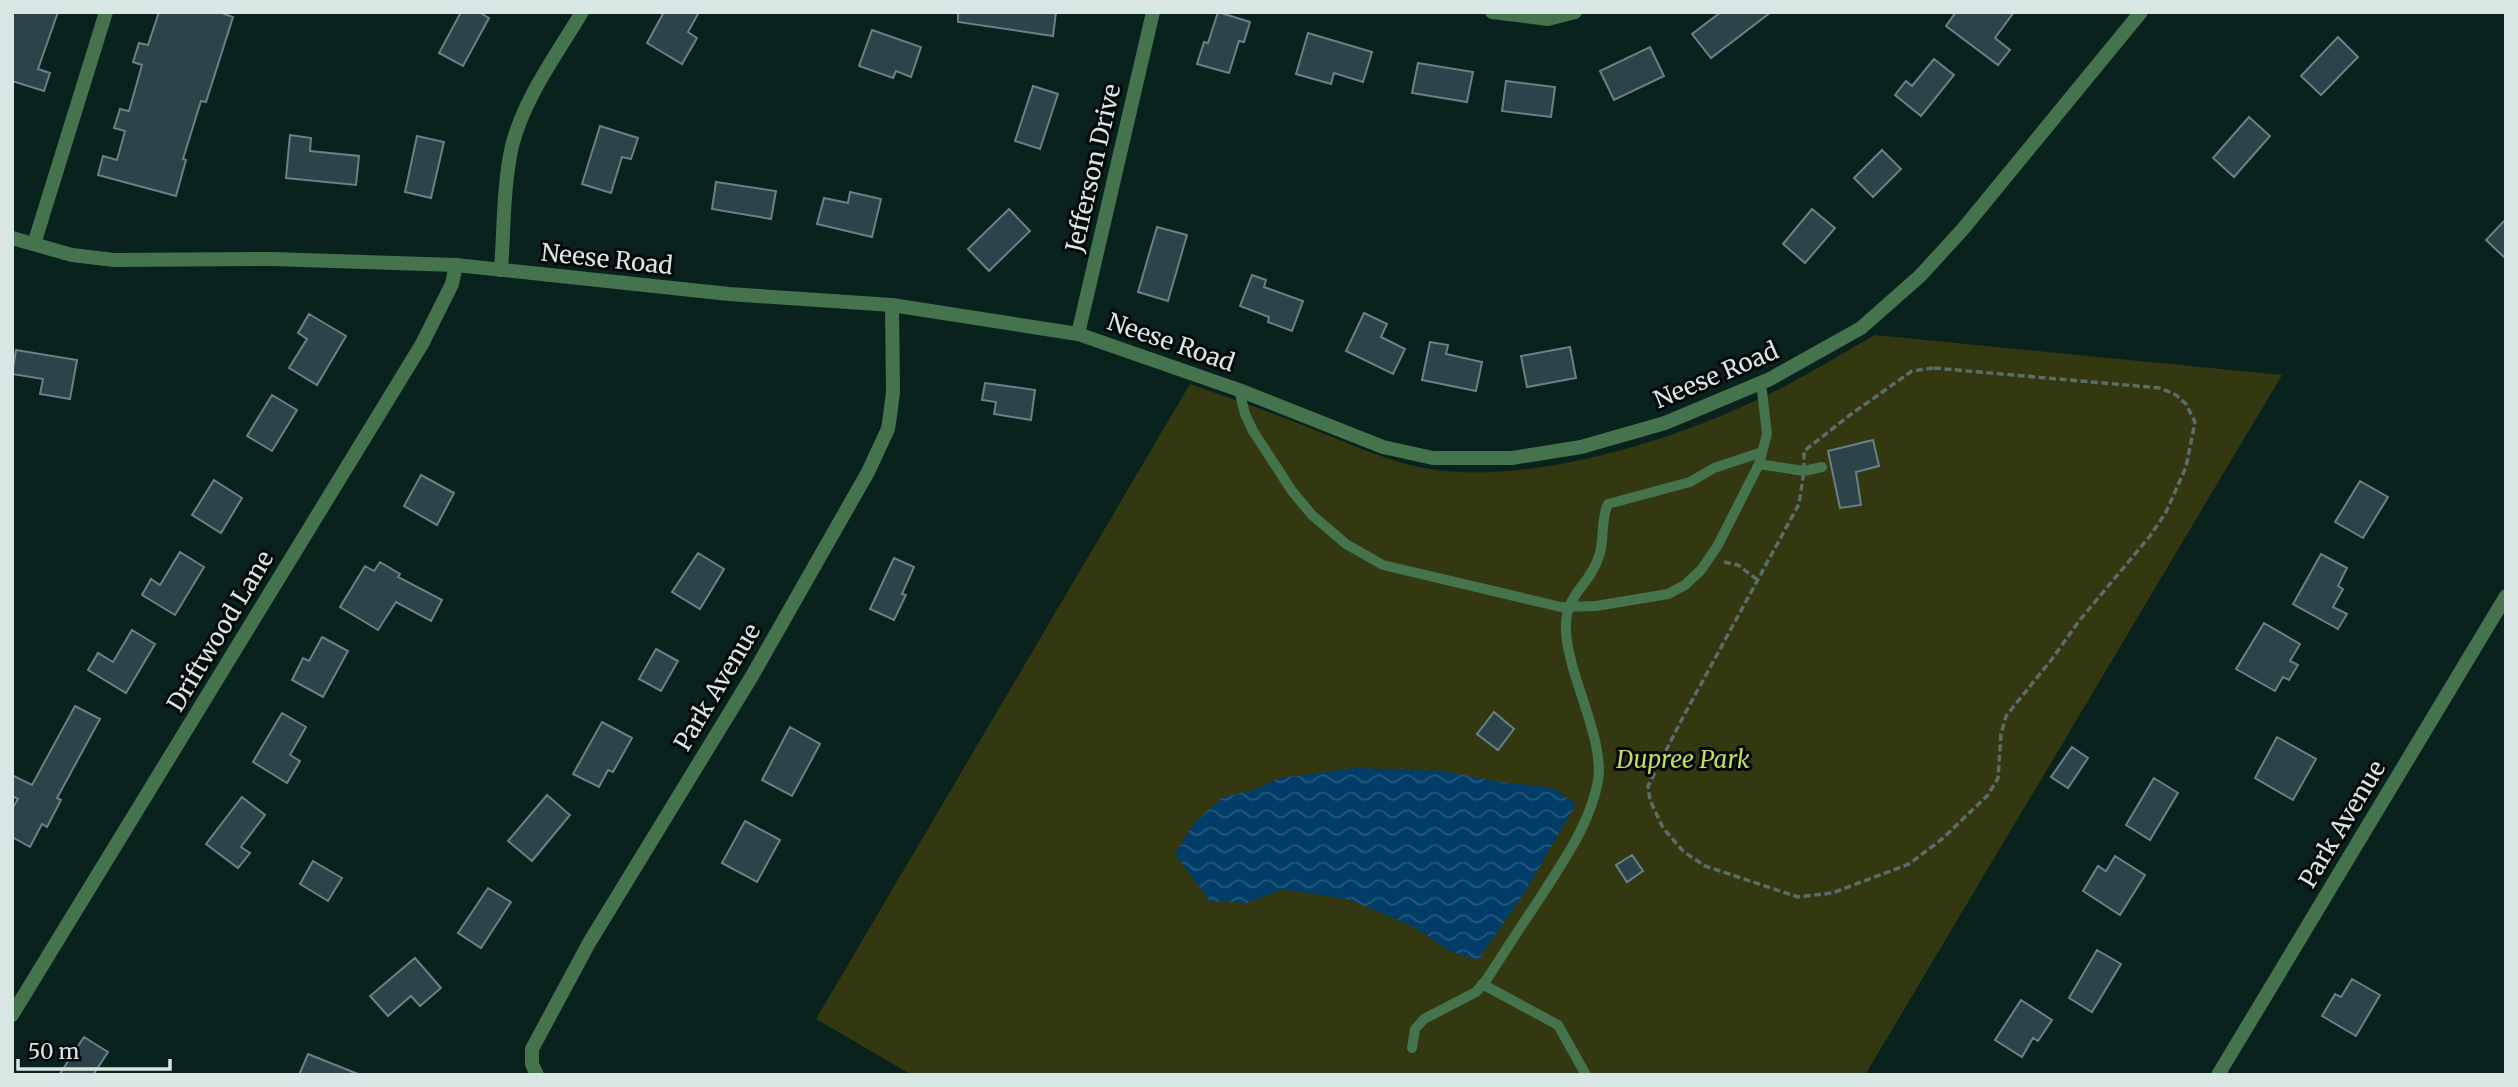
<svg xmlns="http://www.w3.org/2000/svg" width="2518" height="1087" viewBox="0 0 2518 1087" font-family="Merriweather,serif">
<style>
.green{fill:#333810}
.water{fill:url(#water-waves)}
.building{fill:#2c4349;stroke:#688187;stroke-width:2}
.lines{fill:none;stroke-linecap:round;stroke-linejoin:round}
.path{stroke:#596d6a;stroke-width:3.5;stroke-dasharray:7 3.5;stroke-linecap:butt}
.service{stroke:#44734d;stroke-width:10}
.minor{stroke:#44734d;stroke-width:14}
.tertiary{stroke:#44734d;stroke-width:14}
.labels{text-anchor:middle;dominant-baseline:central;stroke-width:6;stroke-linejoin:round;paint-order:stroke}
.street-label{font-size:24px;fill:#d9e7e4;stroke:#020908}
.park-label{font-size:24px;font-style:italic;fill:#c8d860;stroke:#020908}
</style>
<defs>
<pattern id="water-waves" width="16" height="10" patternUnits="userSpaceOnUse" patternTransform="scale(1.75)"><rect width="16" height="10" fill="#013d68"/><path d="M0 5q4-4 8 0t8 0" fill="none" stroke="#25597d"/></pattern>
</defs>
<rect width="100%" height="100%" fill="#0a221e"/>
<!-- green -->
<path class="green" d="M 1875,335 L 2282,375 L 1865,1075 L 912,1075 L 816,1019 L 1190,384 C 1230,398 1270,412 1310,428 C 1350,444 1392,464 1436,470 C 1540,483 1680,439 1773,392 C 1808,375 1842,354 1875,335 Z"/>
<!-- water -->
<path class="water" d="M 1355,768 L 1444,771 L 1494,781 L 1553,788 L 1576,804 L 1525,892 L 1478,960 L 1450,951 L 1414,927 L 1351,900 L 1283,889 L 1247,903 L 1210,901 L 1175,854 L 1195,822 L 1223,797 L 1254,790 L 1280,778 Z"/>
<!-- building -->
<path class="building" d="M 12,12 L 58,12 L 38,69 L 50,73 L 44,91 L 12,81 Z
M 159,12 L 219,12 L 233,17 L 206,102 L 201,101 L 183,159 L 186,160 L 176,196 L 98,175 L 103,156 L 117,160 L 125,131 L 114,128 L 120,109 L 129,111 L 142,65 L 133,62 L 139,43 L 148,45 Z
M 461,12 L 479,12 L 489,18 L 463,66 L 439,53 Z
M 664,12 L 699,12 L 688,32 L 697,38 L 682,64 L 647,43 Z
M 958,12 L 1056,12 L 1053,36 L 958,22 Z
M 1218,12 L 1250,22 L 1244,42 L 1239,41 L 1229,73 L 1197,64 L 1204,42 L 1208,43 Z
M 1721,12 L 1771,12 L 1711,58 L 1692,34 Z
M 1956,12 L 2014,12 L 1995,38 L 2010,50 L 1998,65 L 1946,26 Z
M 872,30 L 921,47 L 911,77 L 896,71 L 893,78 L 859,66 Z
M 1308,33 L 1372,52 L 1363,82 L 1334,73 L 1331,84 L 1296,74 Z
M 2338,37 L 2358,57 L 2321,95 L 2301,76 Z
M 1650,47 L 1664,76 L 1614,100 L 1600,71 Z
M 1934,59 L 1954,75 L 1921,116 L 1895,95 L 1906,81 L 1912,86 Z
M 1418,63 L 1473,72 L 1467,102 L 1412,93 Z
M 1506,81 L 1555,87 L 1551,117 L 1502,111 Z
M 1033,86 L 1058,94 L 1040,149 L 1015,141 Z
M 2249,117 L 2270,136 L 2234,177 L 2213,158 Z
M 600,126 L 638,138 L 631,159 L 622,157 L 611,193 L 582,184 Z
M 290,135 L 311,138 L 310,151 L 359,156 L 356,185 L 286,178 Z
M 417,136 L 444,142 L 431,198 L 405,192 Z
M 1882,150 L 1901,169 L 1873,197 L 1854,178 Z
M 716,182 L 776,191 L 771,219 L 712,209 Z
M 850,192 L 881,199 L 872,237 L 817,224 L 824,198 L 848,203 Z
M 1009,209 L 1030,231 L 989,271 L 968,249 Z
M 1812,209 L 1835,228 L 1805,263 L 1783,244 Z
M 2506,219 L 2506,259 L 2486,240 Z
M 1157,227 L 1187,235 L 1168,301 L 1138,292 Z
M 1252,275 L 1266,280 L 1264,287 L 1303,301 L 1292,331 L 1268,322 L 1269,317 L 1240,306 Z
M 1364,313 L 1387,324 L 1381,337 L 1405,349 L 1393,374 L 1346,351 Z
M 309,314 L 346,336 L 317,385 L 289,368 L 307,339 L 298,333 Z
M 1430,342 L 1448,345 L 1446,354 L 1482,362 L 1476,391 L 1422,380 Z
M 1570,347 L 1576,378 L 1527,387 L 1521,356 Z
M 16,350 L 77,360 L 70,399 L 40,394 L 43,379 L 12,374 Z
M 985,383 L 1035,390 L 1031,420 L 994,414 L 996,402 L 982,400 Z
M 272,395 L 297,410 L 272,451 L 247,436 Z
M 1873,440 L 1879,466 L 1856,472 L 1861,505 L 1840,508 L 1828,451 Z
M 421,475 L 454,493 L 437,525 L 404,506 Z
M 214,480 L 242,498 L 221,533 L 192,515 Z
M 2360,481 L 2388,497 L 2363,538 L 2335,522 Z
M 180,552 L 204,567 L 175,615 L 142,595 L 151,579 L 160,585 Z
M 698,553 L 724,569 L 700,609 L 672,592 Z
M 2321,554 L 2347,568 L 2338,586 L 2343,589 L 2333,607 L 2347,614 L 2338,629 L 2293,604 Z
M 894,558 L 914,567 L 902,594 L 906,595 L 894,620 L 870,609 Z
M 380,562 L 400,574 L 398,577 L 442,600 L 431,621 L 396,602 L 378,630 L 340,607 L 365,566 L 374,571 Z
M 2264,623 L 2300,644 L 2290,661 L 2298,665 L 2289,680 L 2283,677 L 2275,691 L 2236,669 Z
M 132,630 L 155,644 L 126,693 L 88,670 L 98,653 L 113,662 Z
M 322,637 L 348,651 L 323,697 L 292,680 L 303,658 L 309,661 Z
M 656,649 L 678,661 L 661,691 L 639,679 Z
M 75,706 L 100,719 L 57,798 L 61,800 L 47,827 L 42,824 L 30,847 L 12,837 L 12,809 L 18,799 L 12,796 L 12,775 L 32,785 Z
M 1494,712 L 1514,729 L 1498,750 L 1477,734 Z
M 282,713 L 306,727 L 290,755 L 300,761 L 287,783 L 253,762 Z
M 602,722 L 632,738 L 613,772 L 608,770 L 599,787 L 573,774 Z
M 790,727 L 820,744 L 792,796 L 762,780 Z
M 2277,737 L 2316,759 L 2293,800 L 2255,778 Z
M 2072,747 L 2088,758 L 2068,788 L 2051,777 Z
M 2154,778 L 2178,793 L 2150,840 L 2126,825 Z
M 547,795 L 570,815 L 532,861 L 508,841 Z
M 242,797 L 265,815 L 241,847 L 250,853 L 238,868 L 206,844 Z
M 745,821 L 780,840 L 757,882 L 722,863 Z
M 1632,855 L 1643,871 L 1627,882 L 1616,865 Z
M 2115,856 L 2145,875 L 2120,915 L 2083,891 L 2098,866 L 2106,871 Z
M 313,861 L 342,878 L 328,901 L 300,884 Z
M 488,888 L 511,902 L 481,948 L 458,933 Z
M 2097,950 L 2121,964 L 2092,1012 L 2069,998 Z
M 415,958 L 441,988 L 420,1006 L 411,996 L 388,1016 L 370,996 Z
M 2352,979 L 2380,995 L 2356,1036 L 2322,1016 L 2335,994 L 2341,997 Z
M 2021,1000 L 2052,1020 L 2038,1041 L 2033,1038 L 2022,1057 L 1995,1040 Z
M 84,1037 L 108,1052 L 93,1075 L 59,1075 Z
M 308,1054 L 358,1074 L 358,1075 L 299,1075 Z"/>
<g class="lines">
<!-- path -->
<path class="path" d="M 1934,368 L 2160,388 L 2176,395 L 2186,404 L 2195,422 L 2186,467 L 2166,512 L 2150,536 L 2079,621 L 2052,659 L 2006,716 L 2001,734 L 1998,778 L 1988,795 L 1942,839 L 1909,864 L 1832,893 L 1798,897 L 1705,866 L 1684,852 L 1663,828 L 1650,800 L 1648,786 L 1682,719 L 1799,504 L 1804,471 L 1804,451 L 1850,415 L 1912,371 Z
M 1724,562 L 1738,565 L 1759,581"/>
<!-- service -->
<path class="service" d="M 1239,390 L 1245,414 L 1253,431 L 1292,491 L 1312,515 L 1346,544 L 1383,565 L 1561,607 L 1596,606 L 1668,594 L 1685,585 L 1701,570 L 1718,545 L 1759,464 L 1767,434 L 1761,383
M 1759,464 L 1804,471 L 1822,467
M 1482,984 L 1558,1025 L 1586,1075
M 1412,1048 L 1415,1029 L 1424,1019 L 1476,992 L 1487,979 C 1505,951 1523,923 1542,895 C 1564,860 1590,824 1598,781 C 1605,740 1568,675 1566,631 C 1564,593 1589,588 1599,556 C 1605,539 1600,521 1608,504 L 1690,482 L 1714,468 L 1762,452"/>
<!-- minor -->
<path class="minor" d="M 1492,12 L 1548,19 L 1575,12
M 34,244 L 106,12
M 501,270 C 504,229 503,187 512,146 C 524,98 557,54 582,12
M 1078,334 L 1153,12
M 12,1015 L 422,344 L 452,284 L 456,265
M 537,1075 L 532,1064 L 532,1049 L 589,943 L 752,676 L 868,472 L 888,429 L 890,416 L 893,392 L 892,305
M 2218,1075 L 2506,596"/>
<!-- tertiary -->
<path class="tertiary" d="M 12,238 L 72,255 L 114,260 L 272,259 L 456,265 L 729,294 L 892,305 L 1078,334 L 1239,390 L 1383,447 L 1433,458 L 1512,458 L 1581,447 L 1665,423 L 1770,379 L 1861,328 L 1920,276 L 1963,229 L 2141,12"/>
</g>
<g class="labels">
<!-- street labels -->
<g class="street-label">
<text transform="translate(1093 168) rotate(-77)">Jefferson Drive</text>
<text transform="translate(607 259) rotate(6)">Neese Road</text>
<text transform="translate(1171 342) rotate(19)">Neese Road</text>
<text transform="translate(1716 375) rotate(-23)">Neese Road</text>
<text transform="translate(220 631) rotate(-59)">Driftwood Lane</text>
<text transform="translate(717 687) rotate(-59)">Park Avenue</text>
<text transform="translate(2342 824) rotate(-59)">Park Avenue</text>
</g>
<!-- park labels -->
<g class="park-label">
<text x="1683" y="759">Dupree Park</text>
</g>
</g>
<!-- border -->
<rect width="2518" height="1087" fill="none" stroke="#d9e7e4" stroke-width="28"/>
<!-- scale -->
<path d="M18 1059v10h152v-10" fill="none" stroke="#d9e7e4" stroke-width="3.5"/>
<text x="28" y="1059" font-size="21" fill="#d9e7e4" stroke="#020908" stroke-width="5" paint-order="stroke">50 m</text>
</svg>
